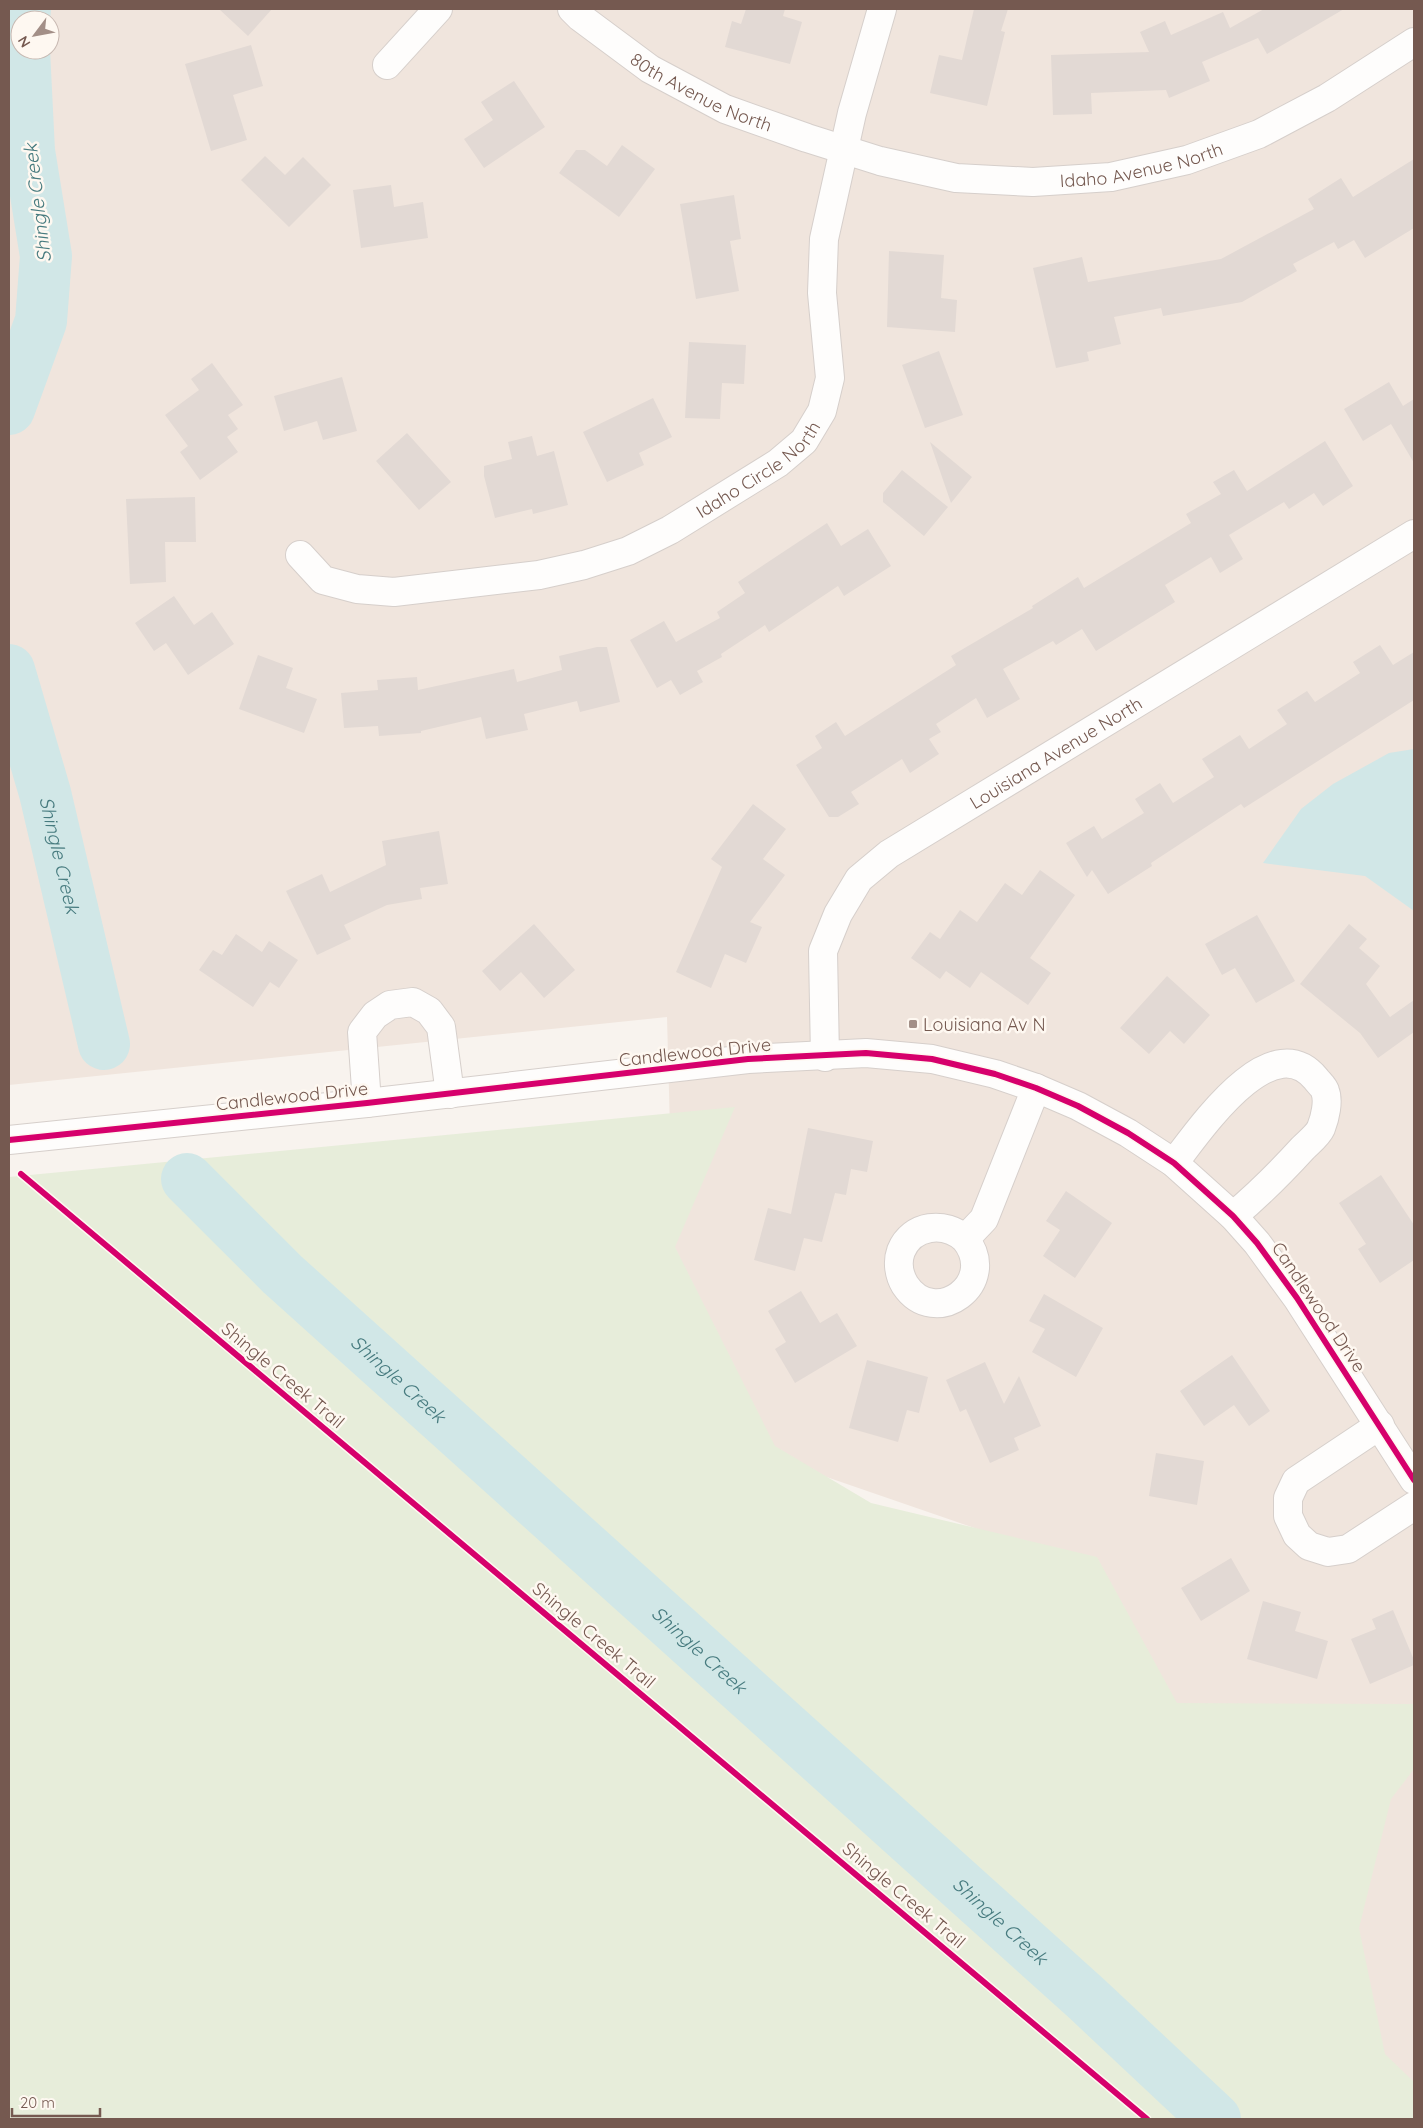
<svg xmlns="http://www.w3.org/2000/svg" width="1423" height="2128" viewBox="0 0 1423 2128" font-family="Quicksand,sans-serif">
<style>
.residential{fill:#f0e5dd;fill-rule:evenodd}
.green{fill:#e7edda}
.water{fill:#d1e7e7}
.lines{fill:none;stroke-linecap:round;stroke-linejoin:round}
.river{stroke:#d1e7e7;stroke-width:52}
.building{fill:#e2d9d4}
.minor-casing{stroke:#d6cfcb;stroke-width:30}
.tertiary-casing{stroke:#d6cfcb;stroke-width:30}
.minor{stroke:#fefdfc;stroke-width:28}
.tertiary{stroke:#fefdfc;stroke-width:28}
.cycleway-casing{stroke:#fef8f1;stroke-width:9}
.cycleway{stroke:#d6006c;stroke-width:6}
.poi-dot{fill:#a38f87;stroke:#fef8f1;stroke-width:2}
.labels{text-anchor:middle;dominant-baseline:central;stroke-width:5;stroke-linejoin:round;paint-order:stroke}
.street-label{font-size:18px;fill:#755950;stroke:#fef8f1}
.poi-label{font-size:18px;fill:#755950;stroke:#fef8f1;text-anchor:start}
.water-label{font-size:19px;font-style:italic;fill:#477b7f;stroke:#fef8f1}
</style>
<rect width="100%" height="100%" fill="#f8f3ee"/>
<!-- residential -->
<path class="residential" d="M 9,9 L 1414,9 L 1414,2103 L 1167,1714 L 1076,1563 L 757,1453 L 675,1316 L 667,1017 L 9,1085 ZM 20,20 L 50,20 L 50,50 L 20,50 Z"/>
<!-- green -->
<path class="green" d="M 735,1107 L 675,1247 L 775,1446 L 871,1503 L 1097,1557 L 1177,1703 L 1414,1704 L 1414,1769 L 1391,1799 L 1359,1928 L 1385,2054 L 1414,2082 L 1414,2119 L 9,2119 L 9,1177 Z"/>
<!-- water -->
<path class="water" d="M 1414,749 L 1414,911 L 1365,876 L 1263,863 L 1301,809 L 1333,784 L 1389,753 Z"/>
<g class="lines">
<!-- river -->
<g class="river">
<path d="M 24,20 L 25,9"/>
<path d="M 9,409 L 41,321 L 46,256 L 29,151 L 24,50"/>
<path id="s1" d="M 9,670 L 45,793 L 104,1044"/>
<path id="s2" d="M 187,1179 L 282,1274 L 1086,1998 L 1215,2119"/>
</g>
</g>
<!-- building -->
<path class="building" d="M 219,9 L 272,9 L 248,36 Z
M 746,9 L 785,9 L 783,16 L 802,22 L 790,64 L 725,47 L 732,21 L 741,24 Z
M 974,9 L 1008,9 L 1001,31 L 1005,32 L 987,106 L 930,93 L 939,55 L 962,60 Z
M 1264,9 L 1344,9 L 1267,54 L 1258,38 L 1202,62 L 1210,81 L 1169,98 L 1166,90 L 1091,93 L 1092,114 L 1053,115 L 1051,55 L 1149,52 L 1140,32 L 1165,21 L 1171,35 L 1223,12 L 1230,28 Z
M 251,45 L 263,86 L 233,95 L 247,140 L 211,151 L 185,64 Z
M 514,81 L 545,127 L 484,168 L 464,139 L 493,120 L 481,102 Z
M 622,145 L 655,169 L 619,217 L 559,173 L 576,150 L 585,150 L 607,166 Z
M 265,156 L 285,175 L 303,157 L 331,185 L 289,227 L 241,180 Z
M 1414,159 L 1414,228 L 1365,258 L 1354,240 L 1338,249 L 1334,242 L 1293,264 L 1297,271 L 1242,302 L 1163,316 L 1161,308 L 1114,317 L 1121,344 L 1087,352 L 1089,361 L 1056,368 L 1033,268 L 1082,257 L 1088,282 L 1221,259 L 1314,209 L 1308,199 L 1341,178 L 1353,197 Z
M 391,185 L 394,207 L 423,202 L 428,238 L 361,248 L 353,190 Z
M 734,195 L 741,239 L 730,241 L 739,291 L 696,299 L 680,204 Z
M 889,251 L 944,255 L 941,298 L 957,300 L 955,332 L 887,327 Z
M 689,342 L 746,345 L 744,384 L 722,383 L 720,419 L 685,418 Z
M 939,351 L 963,415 L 925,428 L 902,365 Z
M 212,363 L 243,405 L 228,415 L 238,429 L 227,437 L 238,452 L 200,480 L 180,452 L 188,446 L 165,415 L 199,390 L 191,379 Z
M 342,377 L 357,431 L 323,440 L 317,421 L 284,431 L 274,396 Z
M 1389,382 L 1403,406 L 1414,399 L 1414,463 L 1391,424 L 1363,441 L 1344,409 Z
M 653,398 L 672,437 L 639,453 L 644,465 L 607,482 L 583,432 Z
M 407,433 L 451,482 L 419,510 L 376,461 Z
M 532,436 L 537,456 L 554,451 L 568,505 L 533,514 L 532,509 L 495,518 L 484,476 L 484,466 L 512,459 L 508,442 Z
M 1325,441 L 1353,486 L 1323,506 L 1314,493 L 1289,509 L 1284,502 L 1229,535 L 1243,559 L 1220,573 L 1211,557 L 1165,585 L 1175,602 L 1096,651 L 1082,629 L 1056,645 L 1053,641 L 1003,669 L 1020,699 L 987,718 L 976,698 L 936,724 L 941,732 L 929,739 L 939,754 L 910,773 L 902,759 L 851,792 L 859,804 L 838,817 L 829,817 L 796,765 L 822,748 L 815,736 L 836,722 L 845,736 L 956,665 L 951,656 L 1033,608 L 1032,606 L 1078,577 L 1084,588 L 1191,523 L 1186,514 L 1221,494 L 1213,482 L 1234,470 L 1247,491 Z
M 930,442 L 972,477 L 951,503 Z
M 902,470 L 948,507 L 924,536 L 883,502 L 883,493 Z
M 195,497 L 196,542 L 165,542 L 166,582 L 130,584 L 126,499 Z
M 827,523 L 841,546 L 868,529 L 891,566 L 844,596 L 838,586 L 769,632 L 765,625 L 721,654 L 722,657 L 697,671 L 703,682 L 680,695 L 671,680 L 657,688 L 630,640 L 664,621 L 676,642 L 720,618 L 717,612 L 745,593 L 738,582 Z
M 174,596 L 194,625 L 212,612 L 234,644 L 188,675 L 166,643 L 154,651 L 135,623 Z
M 1380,645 L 1393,665 L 1414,652 L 1414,700 L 1244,808 L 1241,804 L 1151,863 L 1152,866 L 1108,894 L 1092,870 L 1087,877 L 1066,843 L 1094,826 L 1102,839 L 1144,813 L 1135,799 L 1160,783 L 1173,803 L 1214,777 L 1202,759 L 1240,735 L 1249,749 L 1287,724 L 1277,710 L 1307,691 L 1315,702 L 1360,673 L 1353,662 Z
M 597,647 L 607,647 L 620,702 L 580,712 L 577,701 L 524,714 L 528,730 L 486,739 L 481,717 L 421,731 L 421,733 L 379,736 L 378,726 L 344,728 L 341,693 L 378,690 L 377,680 L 417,677 L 418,690 L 514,669 L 517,682 L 562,670 L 559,656 Z
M 258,655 L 293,668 L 286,688 L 317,699 L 304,733 L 239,709 Z
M 753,804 L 786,829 L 763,859 L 785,875 L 750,922 L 762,927 L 746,963 L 725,954 L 711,988 L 676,972 L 722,867 L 711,859 Z
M 439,831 L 448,884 L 420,888 L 422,899 L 387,905 L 344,925 L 351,939 L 317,955 L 286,891 L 322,874 L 330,892 L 386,865 L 382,841 Z
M 1040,870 L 1075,895 L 1030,958 L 1051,973 L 1028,1005 L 981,972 L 970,988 L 946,971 L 940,979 L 911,958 L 930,932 L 940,939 L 960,910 L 977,922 L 1005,883 L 1022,895 Z
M 1257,915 L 1295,981 L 1256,1003 L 1235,968 L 1222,975 L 1205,944 Z
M 534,924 L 575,970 L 544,998 L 521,972 L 500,991 L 482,971 Z
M 1349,924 L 1367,939 L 1359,948 L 1380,966 L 1366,984 L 1390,1017 L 1414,1000 L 1414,1032 L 1378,1058 L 1360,1033 L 1300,984 Z
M 236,934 L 262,952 L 269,941 L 298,960 L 279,988 L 270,982 L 253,1007 L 199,970 L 213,950 L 222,955 Z
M 1167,976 L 1210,1015 L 1184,1044 L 1170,1031 L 1149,1054 L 1120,1028 Z
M 808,1128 L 873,1141 L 867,1172 L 851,1169 L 846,1195 L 835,1193 L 822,1242 L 804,1238 L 795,1271 L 754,1260 L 768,1208 L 791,1214 Z
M 1381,1175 L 1414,1225 L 1414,1260 L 1380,1283 L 1358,1249 L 1366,1244 L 1339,1203 Z
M 1066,1191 L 1112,1223 L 1075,1278 L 1043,1256 L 1060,1230 L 1046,1221 Z
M 801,1291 L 820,1323 L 837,1313 L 857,1346 L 795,1383 L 775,1349 L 786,1342 L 768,1311 Z
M 1044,1294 L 1103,1328 L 1076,1377 L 1032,1352 L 1045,1329 L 1029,1321 Z
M 1232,1355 L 1270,1411 L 1249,1426 L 1234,1405 L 1204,1426 L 1180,1391 Z
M 867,1360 L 928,1377 L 919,1413 L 907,1410 L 898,1442 L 849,1428 Z
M 985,1362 L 1004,1404 L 1019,1376 L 1041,1426 L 1014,1438 L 1019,1450 L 990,1463 L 966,1409 L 960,1412 L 946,1380 Z
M 1156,1453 L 1204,1461 L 1197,1505 L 1149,1496 Z
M 1231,1558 L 1250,1591 L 1201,1621 L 1181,1588 Z
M 1263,1601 L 1301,1612 L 1295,1631 L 1328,1641 L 1317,1679 L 1247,1659 Z
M 1393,1610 L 1414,1660 L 1414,1665 L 1370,1684 L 1351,1639 L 1376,1629 L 1372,1619 Z"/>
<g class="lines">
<defs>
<g id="minor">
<path id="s3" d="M 572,9 L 580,17 L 650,69 L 725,109 L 807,138 L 880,161 L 956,178 L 1033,182 L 1111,177 L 1187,160 L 1259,134 L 1327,98 L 1414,42"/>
<path d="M 387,65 L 438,9"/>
<path id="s4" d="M 300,555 L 323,580 L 357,589 L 394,592 L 539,575 L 584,565 L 628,551 L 670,530 L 778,463 L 804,441 L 822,411 L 830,378 L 822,293 L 824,239 L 852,113 L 882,9"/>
<path id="s5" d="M 825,1057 L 823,951 L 838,914 L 859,879 L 889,854 L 1414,534"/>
<path d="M 367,1103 L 362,1032 L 375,1015 L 390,1005 L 413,1002 L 429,1011 L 441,1027 L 450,1094"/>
<path d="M 1174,1163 C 1199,1131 1271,1024 1316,1079 C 1318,1082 1324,1087 1325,1091 C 1329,1101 1325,1118 1321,1128 C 1318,1135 1309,1142 1303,1148 C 1281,1172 1258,1195 1233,1216"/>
<path d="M 965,1239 C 1000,1283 935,1330 905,1285 C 899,1275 897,1262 901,1251 C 912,1224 945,1221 965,1239 L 984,1219 L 1036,1088"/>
<path d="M 1380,1425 L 1296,1481 L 1288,1498 L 1288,1516 L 1297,1535 L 1309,1546 L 1328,1552 L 1348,1549 L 1414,1506"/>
</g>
<path id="tertiary" d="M 9,1140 L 367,1103 L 748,1059 L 866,1053 L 932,1059 L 995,1074 L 1036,1088 L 1078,1106 L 1128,1133 L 1174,1163 L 1233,1216 L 1257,1243 L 1297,1298 L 1414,1480"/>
</defs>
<!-- minor casing -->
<use href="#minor" class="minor-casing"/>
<!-- tertiary casing -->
<use href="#tertiary" class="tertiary-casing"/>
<!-- minor -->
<use href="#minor" class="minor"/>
<!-- tertiary -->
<use href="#tertiary" class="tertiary"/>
<defs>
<path id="cycleway" d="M 9,1140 L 367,1103 L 748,1059 L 866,1053 L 932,1059 L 995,1074 L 1036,1088 L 1078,1106 L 1128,1133 L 1174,1163 L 1233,1216 L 1257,1243 L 1297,1298 L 1414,1480
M 21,1174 L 1147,2119"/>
</defs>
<!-- cycleway casing -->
<use href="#cycleway" class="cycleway-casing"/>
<!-- cycleway -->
<use href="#cycleway" class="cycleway"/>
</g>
<!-- markers -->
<rect class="poi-dot" x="908" y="1019" width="10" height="10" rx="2.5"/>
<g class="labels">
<!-- street labels -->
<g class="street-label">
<text stroke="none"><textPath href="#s3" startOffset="155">80th Avenue North</textPath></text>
<text stroke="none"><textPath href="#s3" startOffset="612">Idaho Avenue North</textPath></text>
<text stroke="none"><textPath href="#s4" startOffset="499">Idaho Circle North</textPath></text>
<text stroke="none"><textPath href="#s5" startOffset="421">Louisiana Avenue North</textPath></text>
<text transform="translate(695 1052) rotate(-6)">Candlewood Drive</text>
<text transform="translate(292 1096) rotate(-6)">Candlewood Drive</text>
<text transform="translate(1319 1307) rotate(56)">Candlewood Drive</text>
<text transform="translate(283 1375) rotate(40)">Shingle Creek Trail</text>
<text transform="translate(594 1635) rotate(40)">Shingle Creek Trail</text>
<text transform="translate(904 1895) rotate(40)">Shingle Creek Trail</text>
</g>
<!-- poi labels -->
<g class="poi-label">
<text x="923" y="1024">Louisiana Av N</text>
</g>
<!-- water labels -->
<g class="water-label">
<text transform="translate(37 203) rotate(-97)">Shingle Creek</text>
<text stroke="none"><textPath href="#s1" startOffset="192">Shingle Creek</textPath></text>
<text stroke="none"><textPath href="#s2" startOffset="291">Shingle Creek</textPath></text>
<text stroke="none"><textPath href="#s2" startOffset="696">Shingle Creek</textPath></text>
<text stroke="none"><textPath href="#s2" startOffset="1101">Shingle Creek</textPath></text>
</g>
</g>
<!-- border -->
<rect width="1423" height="2128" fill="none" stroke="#755950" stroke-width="20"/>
<!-- north arrow -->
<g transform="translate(35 35) rotate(238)"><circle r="24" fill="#fef8f1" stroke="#c7b8b1"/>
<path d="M0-4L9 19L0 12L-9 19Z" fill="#a38f87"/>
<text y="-8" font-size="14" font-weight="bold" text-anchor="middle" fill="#755950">N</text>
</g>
<!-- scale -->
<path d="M12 2108v8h88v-8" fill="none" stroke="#755950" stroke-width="2.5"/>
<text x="20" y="2108" font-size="15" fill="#755950" stroke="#fef8f1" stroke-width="4" paint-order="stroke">20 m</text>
</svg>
